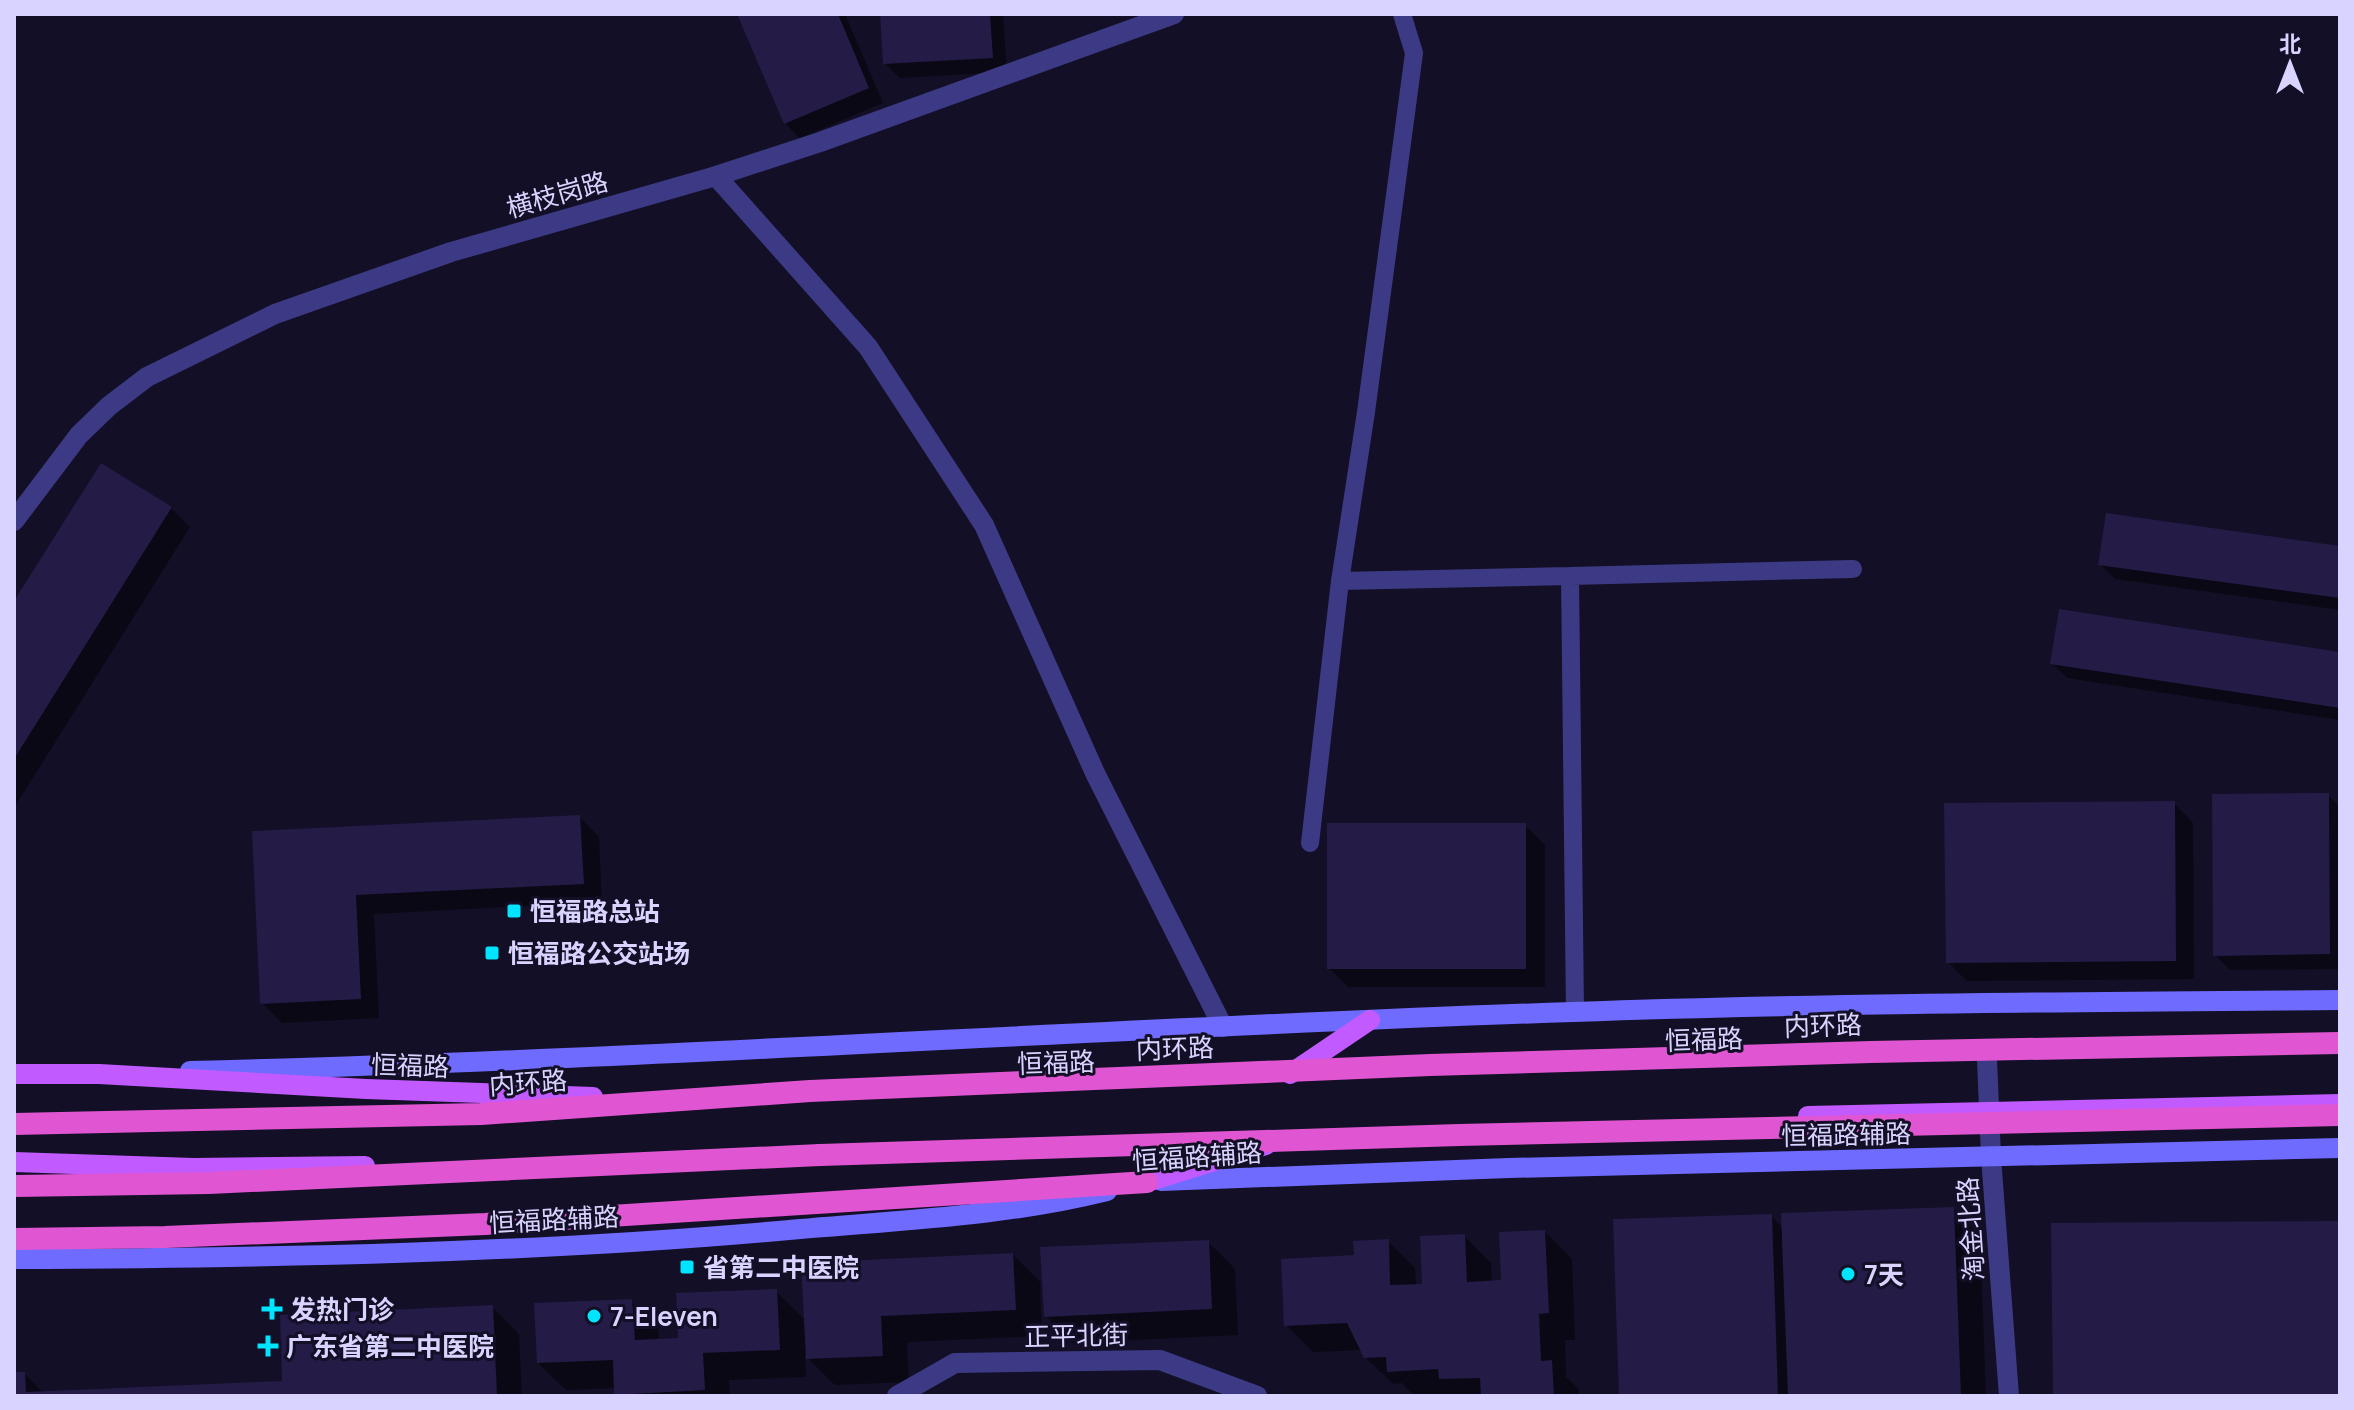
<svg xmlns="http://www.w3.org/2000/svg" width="2354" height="1410" viewBox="0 0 2354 1410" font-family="Manrope,'Noto Sans SC',sans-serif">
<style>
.shadow{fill:#0007}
.building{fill:#241b47}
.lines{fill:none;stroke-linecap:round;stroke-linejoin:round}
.service{stroke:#3d3a85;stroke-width:18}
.minor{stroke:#3d3a85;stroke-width:20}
.tertiary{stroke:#3d3a85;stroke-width:20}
.secondary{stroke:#6f6bff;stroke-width:20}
.primary{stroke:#c25bff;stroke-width:20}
.trunk{stroke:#e055d1;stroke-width:22}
.trunk-bridge{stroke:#e055d1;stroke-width:22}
.poi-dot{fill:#00e5ff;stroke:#130f26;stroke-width:3}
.labels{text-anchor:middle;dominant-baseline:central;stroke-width:6;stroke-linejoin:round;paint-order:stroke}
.street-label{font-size:26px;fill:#d9d4ff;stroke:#130f26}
.poi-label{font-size:26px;font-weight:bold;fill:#d9d4ff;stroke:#130f26;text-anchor:start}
</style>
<rect width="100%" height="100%" fill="#130f26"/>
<!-- shadow -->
<path class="shadow" d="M 739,14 L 845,14 L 883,103 L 800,138 L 785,123 Z
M 882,14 L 1003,14 L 1007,72 L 900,78 L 885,63 Z
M 171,508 L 190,527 L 14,808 L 14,605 Z
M 2340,548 L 2340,610 L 2115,579 L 2100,564 Z
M 2340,654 L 2340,720 L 2067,678 L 2052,663 Z
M 2328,795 L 2340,807 L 2340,969 L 2230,970 L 2215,955 Z
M 2174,803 L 2193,823 L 2194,979 L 1967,981 L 1948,962 Z
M 579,817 L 599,837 L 602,902 L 374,914 L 379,1018 L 282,1023 L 262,1003 L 254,833 Z
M 1525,825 L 1545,845 L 1545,987 L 1348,987 L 1329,968 Z
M 1954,1209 L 1980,1236 L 1986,1396 L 1621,1396 L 1771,1216 L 1784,1229 Z
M 1545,1232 L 1572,1259 L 1575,1340 L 1565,1340 L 1566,1377 L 1579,1389 L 1579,1396 L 1414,1396 L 1402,1383 L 1393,1384 L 1365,1357 L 1362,1350 L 1313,1352 L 1286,1325 L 1356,1257 L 1388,1241 L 1415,1268 L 1416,1286 L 1424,1286 L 1464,1236 L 1491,1263 L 1492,1283 L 1503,1282 Z
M 1208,1242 L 1235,1269 L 1238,1335 L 1072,1343 L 1046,1316 Z
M 1013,1255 L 1040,1282 L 1042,1336 L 907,1342 L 909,1382 L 835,1385 L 805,1355 L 806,1377 L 729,1380 L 730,1396 L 618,1396 L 616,1388 L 566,1390 L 538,1363 L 631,1301 L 658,1328 L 659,1341 L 680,1340 L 776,1291 L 806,1321 Z
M 492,1307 L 519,1334 L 522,1396 L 14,1396 L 14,1374 L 25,1374 L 44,1394 L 284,1383 Z"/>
<!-- building -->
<path class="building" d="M 737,14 L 838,14 L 869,88 L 784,124 Z
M 880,14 L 990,14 L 993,58 L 883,64 Z
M 101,463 L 172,507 L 14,759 L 14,601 Z
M 2106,513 L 2340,546 L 2340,598 L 2098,565 Z
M 2059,609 L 2340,652 L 2340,708 L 2050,664 Z
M 2329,793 L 2330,954 L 2213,956 L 2212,794 Z
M 2175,801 L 2176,961 L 1946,963 L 1944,803 Z
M 580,815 L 584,884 L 356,895 L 361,999 L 260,1004 L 252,831 Z
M 1327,823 L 1526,823 L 1526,969 L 1327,969 Z
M 1954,1207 L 1961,1396 L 1788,1396 L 1781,1213 Z
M 1772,1214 L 1778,1396 L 1619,1396 L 1613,1219 Z
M 2340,1221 L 2340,1396 L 2053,1396 L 2051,1223 Z
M 1545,1230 L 1549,1313 L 1539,1314 L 1541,1361 L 1552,1360 L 1554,1396 L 1481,1396 L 1480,1378 L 1439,1379 L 1438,1369 L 1387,1372 L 1386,1357 L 1364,1358 L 1347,1323 L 1284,1326 L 1281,1259 L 1354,1255 L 1353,1241 L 1389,1239 L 1390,1285 L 1422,1284 L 1420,1236 L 1465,1234 L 1467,1282 L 1501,1280 L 1499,1232 Z
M 1209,1240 L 1212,1309 L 1044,1317 L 1040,1247 Z
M 1013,1253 L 1016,1310 L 881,1316 L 883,1356 L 806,1359 L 801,1263 Z
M 777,1289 L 780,1350 L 703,1353 L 705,1390 L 614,1395 L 613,1360 L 537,1363 L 534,1303 L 632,1299 L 635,1340 L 678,1338 L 676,1293 Z
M 493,1305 L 497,1396 L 14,1396 L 14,1372 L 25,1372 L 26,1392 L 282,1381 L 280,1315 Z"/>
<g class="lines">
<!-- service -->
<path class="service" d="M 1402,14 L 1414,53 L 1366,412 L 1340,581 L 1570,576 L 1575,1012
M 1570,576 L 1853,569
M 1310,843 L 1340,581"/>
<!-- minor -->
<path class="minor" d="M 716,176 L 868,347 L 984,525 L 1095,773 L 1223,1027
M 897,1396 L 955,1363 L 1160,1360 L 1257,1396"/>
<!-- tertiary -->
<path class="tertiary" d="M 14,521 L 79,435 L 109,406 L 147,377 L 275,314 L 451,252 L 716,176 L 820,142 L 1174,14
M 1987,1059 L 1991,1157 L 2009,1396"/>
<!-- secondary -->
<path class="secondary" d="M 190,1071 C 652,1060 1112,1027 1573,1012 C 1828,1003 2084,1002 2340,1000
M 1161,1181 L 1509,1168 L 2340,1148
M 14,1259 C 276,1258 540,1253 800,1229 C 903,1220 1007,1216 1107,1191"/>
<!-- primary -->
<path class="primary" d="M 14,1074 L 99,1074 L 366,1089 L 593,1097
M 1290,1074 L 1370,1020
M 1808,1116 L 2340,1104
M 14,1162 L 193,1168 L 365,1166
M 1147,1182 L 1266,1145"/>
<!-- trunk -->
<path class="trunk" d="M 14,1186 L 209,1183 L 820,1155
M 14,1239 L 165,1237 L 485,1224 L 1147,1182"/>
<!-- trunk-bridge -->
<path class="trunk-bridge" d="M 14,1124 L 481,1114 L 810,1091 L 1430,1065 L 1871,1052 L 2340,1043
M 820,1155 L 1459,1135 L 2340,1115"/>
</g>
<!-- markers -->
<g class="poi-dot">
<rect x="506" y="903" width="16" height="16" rx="4"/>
<rect x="484" y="945" width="16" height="16" rx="4"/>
<rect x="679" y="1259" width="16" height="16" rx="4"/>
<circle cx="1848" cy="1274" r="8"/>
<path d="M268 1297h8v8h8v8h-8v8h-8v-8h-8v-8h8z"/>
<circle cx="594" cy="1316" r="8"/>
<path d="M264 1334h8v8h8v8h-8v8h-8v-8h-8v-8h8z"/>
</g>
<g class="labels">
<!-- street labels -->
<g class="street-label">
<text transform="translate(557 194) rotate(-16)">横枝岗路</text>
<text transform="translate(1823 1025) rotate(-2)">内环路</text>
<text transform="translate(1704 1039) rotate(-2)">恒福路</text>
<text transform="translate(1175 1048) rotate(-2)">内环路</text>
<text transform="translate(1056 1062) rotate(-2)">恒福路</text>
<text transform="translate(410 1065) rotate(2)">恒福路</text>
<text transform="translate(528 1082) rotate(-4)">内环路</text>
<text transform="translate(1846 1134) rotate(-1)">恒福路辅路</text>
<text transform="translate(1197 1156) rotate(-4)">恒福路辅路</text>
<text transform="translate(554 1219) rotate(-3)">恒福路辅路</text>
<text transform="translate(1970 1229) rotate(-94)">淘金北路</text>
<text transform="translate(1076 1335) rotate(-1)">正平北街</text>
</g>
<!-- poi labels -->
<g class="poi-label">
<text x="530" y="911">恒福路总站</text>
<text x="508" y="953">恒福路公交站场</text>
<text x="703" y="1267">省第二中医院</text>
<text x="1864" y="1274">7天</text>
<text x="290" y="1309">发热门诊</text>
<text x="610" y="1316">7-Eleven</text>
<text x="286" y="1346">广东省第二中医院</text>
</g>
</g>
<!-- border -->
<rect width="2354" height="1410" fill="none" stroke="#d9d4ff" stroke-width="32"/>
<!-- north arrow -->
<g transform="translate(2290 64)" stroke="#130f26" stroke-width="6" paint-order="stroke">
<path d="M0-6L14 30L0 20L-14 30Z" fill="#d9d4ff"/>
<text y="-12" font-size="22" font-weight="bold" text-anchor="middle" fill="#d9d4ff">北</text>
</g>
</svg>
